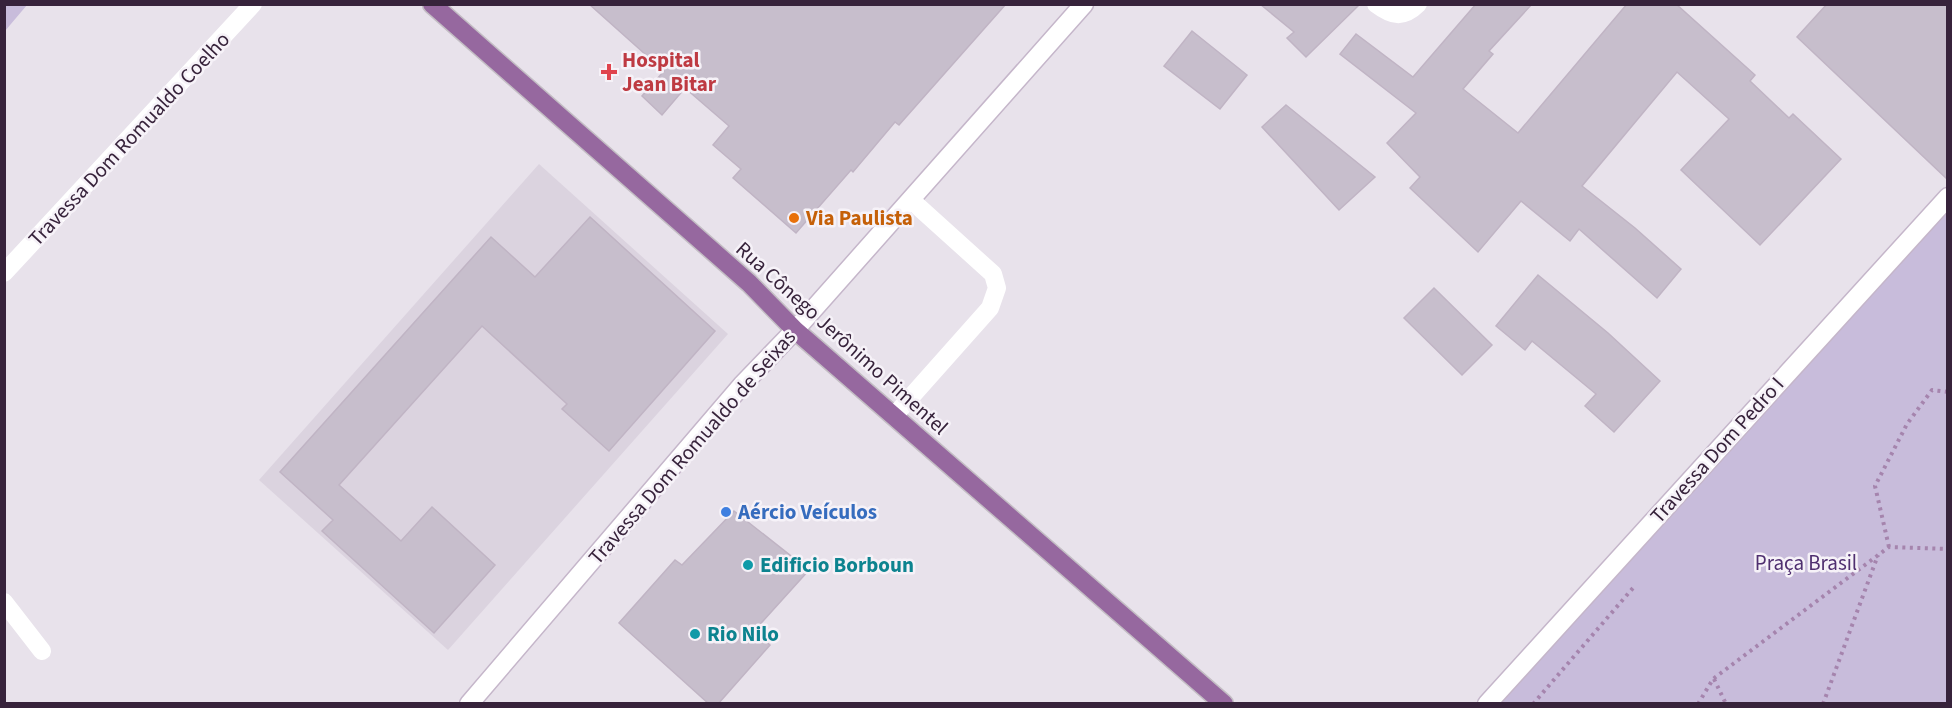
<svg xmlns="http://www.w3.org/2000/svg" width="1952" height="708" viewBox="0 0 1952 708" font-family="'Source Sans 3',sans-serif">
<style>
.built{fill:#dbd3df}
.green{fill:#c8bcdb}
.building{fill:#c7becc;stroke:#c0b4c4;stroke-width:1.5}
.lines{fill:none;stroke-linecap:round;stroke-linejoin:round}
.secondary-casing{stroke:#c5b6ca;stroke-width:21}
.primary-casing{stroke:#c3bdc4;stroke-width:21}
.path{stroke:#a584ad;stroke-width:4;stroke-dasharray:3 4.5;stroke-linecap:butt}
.lane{stroke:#fff;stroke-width:18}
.street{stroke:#fff;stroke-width:18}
.secondary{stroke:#fff;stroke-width:18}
.primary{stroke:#96689f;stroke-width:18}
.health-dot{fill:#e0444e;stroke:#f6f2f8;stroke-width:2}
.food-dot{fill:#e8710a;stroke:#f6f2f8;stroke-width:2}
.shop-dot{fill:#3f7fe0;stroke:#f6f2f8;stroke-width:2}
.culture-dot{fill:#0f9aa8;stroke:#f6f2f8;stroke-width:2}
.labels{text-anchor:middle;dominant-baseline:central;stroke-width:5;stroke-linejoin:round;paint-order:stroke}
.health-label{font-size:21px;font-weight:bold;fill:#be3a42;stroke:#f6f2f8;text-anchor:start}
.street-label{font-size:21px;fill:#37233b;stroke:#f6f2f8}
.food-label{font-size:21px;font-weight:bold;fill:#c56008;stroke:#f6f2f8;text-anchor:start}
.shop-label{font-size:21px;font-weight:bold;fill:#366cbe;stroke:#f6f2f8;text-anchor:start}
.park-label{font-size:21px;fill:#4f2f70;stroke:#f6f2f8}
.culture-label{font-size:21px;font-weight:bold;fill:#0d838f;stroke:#f6f2f8;text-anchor:start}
</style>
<rect width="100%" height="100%" fill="#e8e2eb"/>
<!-- built -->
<path class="built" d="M 539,164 L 728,334 L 448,650 L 259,480 Z"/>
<!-- green -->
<path class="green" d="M 5,4 L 27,5 L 5,31 L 4,5 Z
M 1947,197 L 1947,703 L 1487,703 Z"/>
<!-- building -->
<path class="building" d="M 589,4 L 1006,4 L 899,125 L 895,122 L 853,172 L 851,170 L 796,233 L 733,178 L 741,169 L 713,145 L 729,126 L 685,88 L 662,115 L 642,96 L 664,71 Z
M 1260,4 L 1360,4 L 1306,57 L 1287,38 L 1294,32 Z
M 1476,4 L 1532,4 L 1489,51 L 1493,54 L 1463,89 L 1518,133 L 1627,4 L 1676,4 L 1755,75 L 1750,81 L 1789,118 L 1793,114 L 1841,159 L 1760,245 L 1681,170 L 1729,119 L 1677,72 L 1582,186 L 1635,228 L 1681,269 L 1657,298 L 1579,229 L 1570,241 L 1521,201 L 1478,252 L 1410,188 L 1420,177 L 1387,143 L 1416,113 L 1340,54 L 1356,34 L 1413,77 Z
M 1827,4 L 1947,4 L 1947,179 L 1797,37 Z
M 1192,31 L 1247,75 L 1220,109 L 1164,66 Z
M 1286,105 L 1375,177 L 1339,210 L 1262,127 Z
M 590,217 L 715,331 L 609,451 L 562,409 L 567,404 L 482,326 L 339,485 L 401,541 L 432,507 L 495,565 L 434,633 L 322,531 L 333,520 L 280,472 L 491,237 L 535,277 Z
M 1538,275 L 1608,333 L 1660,381 L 1614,432 L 1585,406 L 1596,394 L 1532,341 L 1525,350 L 1496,326 Z
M 1434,288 L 1492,345 L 1462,375 L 1404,318 Z
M 734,511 L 809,570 L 754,631 L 770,645 L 718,704 L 709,704 L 619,623 L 675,560 L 682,565 Z"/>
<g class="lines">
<defs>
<path id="secondary" d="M 469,704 L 742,385 L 795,330 L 1084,4
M 1487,704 L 1948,197"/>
<path id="primary" d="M 432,4 L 749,283 L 795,330 L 1224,704"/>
</defs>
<!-- secondary casing -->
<use href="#secondary" class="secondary-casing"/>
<!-- primary casing -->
<use href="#primary" class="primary-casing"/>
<!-- path -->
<path class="path" d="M 1889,547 L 1875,486 L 1907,424 L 1932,390 L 1948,392
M 1714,679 L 1726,704
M 1533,704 L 1633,588
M 1698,704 L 1713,679 L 1889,547 L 1948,549
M 1823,704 L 1878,555"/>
<!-- lane -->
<path class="lane" d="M 1376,4 C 1392,16 1403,19 1418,4
M 894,416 L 990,308 L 997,288 L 993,274 L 911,200"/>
<!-- street -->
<path class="street" d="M 4,273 L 253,4
M 4,602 L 42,651"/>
<!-- secondary -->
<use href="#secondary" class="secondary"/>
<!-- primary -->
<use href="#primary" class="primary"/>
</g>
<!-- markers -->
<path class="health-dot" d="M606 63h6v6h6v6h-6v6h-6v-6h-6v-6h6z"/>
<circle class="food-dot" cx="794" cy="218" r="6"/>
<circle class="shop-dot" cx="726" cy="512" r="6"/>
<g class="culture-dot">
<circle cx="748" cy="565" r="6"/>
<circle cx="695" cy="634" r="6"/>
</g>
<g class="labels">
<!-- health labels -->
<g class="health-label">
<text x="622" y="60">Hospital<tspan x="622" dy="24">Jean Bitar</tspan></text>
</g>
<!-- street labels -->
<g class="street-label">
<text transform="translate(129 139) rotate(-47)">Travessa Dom Romualdo Coelho</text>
<text transform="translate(842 338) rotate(42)">Rua Cônego Jerônimo Pimentel</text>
<text transform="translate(692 447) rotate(-49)">Travessa Dom Romualdo de Seixas</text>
<text transform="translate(1717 450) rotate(-48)">Travessa Dom Pedro I</text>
</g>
<!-- food labels -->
<g class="food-label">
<text x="806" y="218">Via Paulista</text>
</g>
<!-- shop labels -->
<g class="shop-label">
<text x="738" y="512">Aércio Veículos</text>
</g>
<!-- park labels -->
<g class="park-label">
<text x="1806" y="563">Praça Brasil</text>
</g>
<!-- culture labels -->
<g class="culture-label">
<text x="760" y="565">Edificio Borboun</text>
<text x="707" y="634">Rio Nilo</text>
</g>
</g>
<!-- border -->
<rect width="1952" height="708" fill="none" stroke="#37233b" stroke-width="12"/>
</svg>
